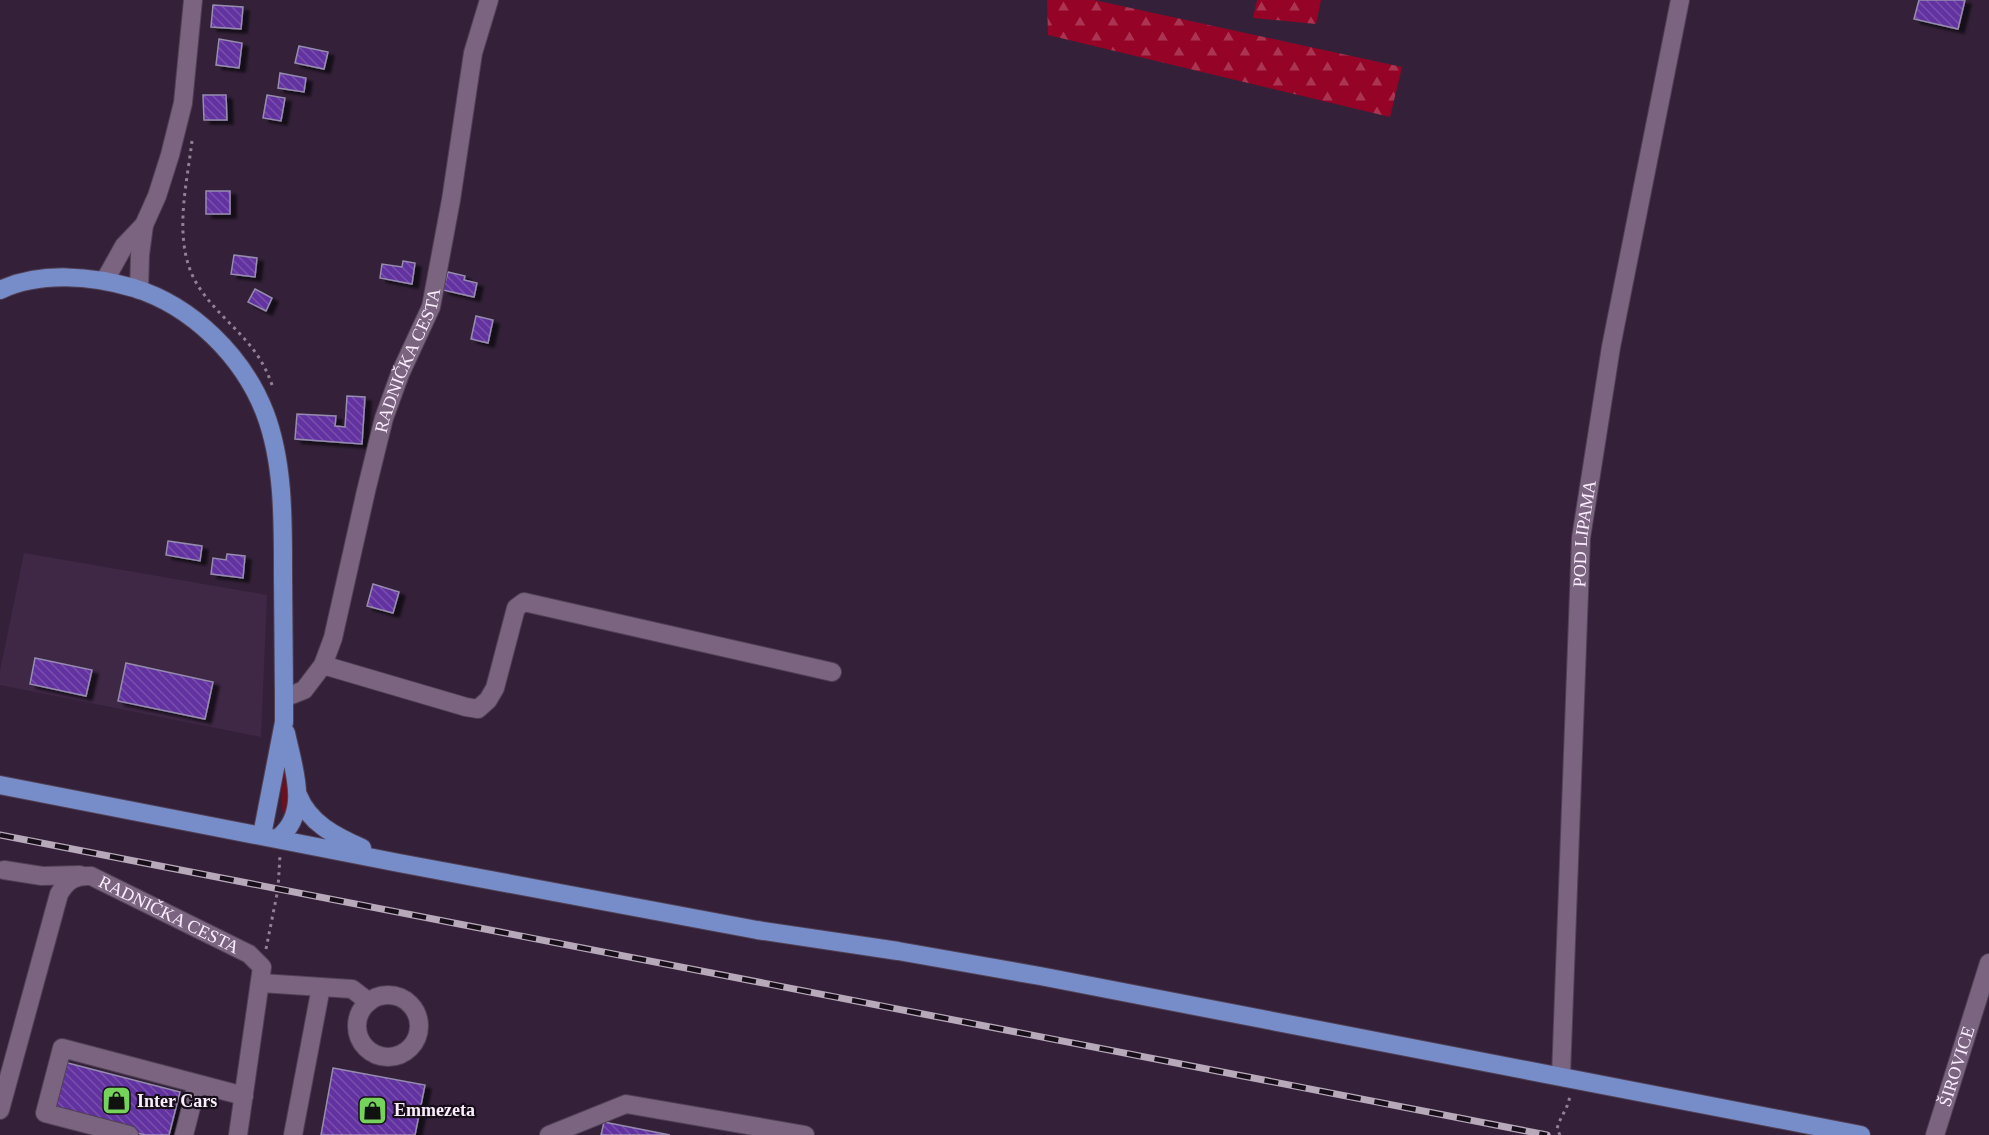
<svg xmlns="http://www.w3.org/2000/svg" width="1989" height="1135" viewBox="0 0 1989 1135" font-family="Georgia,serif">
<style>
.built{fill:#3f2746}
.grass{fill:#6b101e}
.forest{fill:url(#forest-firs)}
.building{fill:url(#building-back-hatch);stroke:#968cae;stroke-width:1.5;filter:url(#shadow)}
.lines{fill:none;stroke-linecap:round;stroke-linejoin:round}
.minor-casing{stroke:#514055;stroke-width:20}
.major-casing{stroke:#514055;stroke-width:20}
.path{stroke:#918195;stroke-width:3;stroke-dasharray:3 4.5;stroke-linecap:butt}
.minor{stroke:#7a6480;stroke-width:18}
.major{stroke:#778dc9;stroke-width:18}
.rail-casing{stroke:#b7a8ba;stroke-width:7}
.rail{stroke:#170e19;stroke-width:4.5;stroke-dasharray:14;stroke-linecap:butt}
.labels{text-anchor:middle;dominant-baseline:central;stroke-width:4.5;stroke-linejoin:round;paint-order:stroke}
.street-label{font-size:18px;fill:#faedfd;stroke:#170e19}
.poi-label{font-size:18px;font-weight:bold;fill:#faedfd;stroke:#170e19;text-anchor:start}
</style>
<defs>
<pattern id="forest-firs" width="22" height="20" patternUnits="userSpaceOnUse" patternTransform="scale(1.5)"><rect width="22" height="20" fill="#950326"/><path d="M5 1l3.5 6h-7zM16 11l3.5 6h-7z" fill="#aa3451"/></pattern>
<pattern id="building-back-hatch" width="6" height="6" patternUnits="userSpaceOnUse" patternTransform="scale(1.5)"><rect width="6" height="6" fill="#6232a0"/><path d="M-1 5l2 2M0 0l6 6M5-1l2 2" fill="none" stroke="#7950ae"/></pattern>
<filter id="shadow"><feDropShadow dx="6" dy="4" stdDeviation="1.5" flood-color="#0009"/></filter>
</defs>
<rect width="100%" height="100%" fill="#342139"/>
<!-- built -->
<path class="built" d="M 24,553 L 267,595 L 261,737 L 0,685 L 0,671 Z"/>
<!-- grass -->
<path class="grass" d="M 287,766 L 290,780 L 288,811 L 283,815 L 281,797 L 284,768 Z"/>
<!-- forest -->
<path class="forest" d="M 1047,0 L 1094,0 L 1402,67 L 1390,117 L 1048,35 Z
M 1257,0 L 1321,0 L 1316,24 L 1253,18 Z"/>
<!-- building -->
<path class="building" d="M 1919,0 L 1965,0 L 1958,29 L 1914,19 Z
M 213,5 L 243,7 L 241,29 L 211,27 Z
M 219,39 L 242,43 L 239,68 L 216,65 Z
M 299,46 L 328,52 L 324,69 L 295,63 Z
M 280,73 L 306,78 L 304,92 L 278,88 Z
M 203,95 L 226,95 L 227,120 L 204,120 Z
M 267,95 L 285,98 L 281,121 L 263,118 Z
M 206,191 L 230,191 L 230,214 L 206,214 Z
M 234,255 L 257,258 L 255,277 L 231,274 Z
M 403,261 L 415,263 L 412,284 L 380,278 L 382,264 L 402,267 Z
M 448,272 L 465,276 L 464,280 L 477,283 L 474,297 L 443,290 Z
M 255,289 L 272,298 L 266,311 L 248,302 Z
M 476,316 L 493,320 L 488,343 L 471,339 Z
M 347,396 L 365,397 L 362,444 L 295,439 L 297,414 L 336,416 L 335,426 L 345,427 Z
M 168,541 L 202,546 L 200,561 L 166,555 Z
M 227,554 L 245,556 L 243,578 L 211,574 L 213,558 L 226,560 Z
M 373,584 L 399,592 L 393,613 L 367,606 Z
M 35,658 L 92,670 L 86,696 L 30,684 Z
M 126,663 L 213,682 L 205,719 L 118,701 Z
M 64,1062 L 180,1092 L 169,1135 L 145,1135 L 52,1111 Z
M 333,1068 L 425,1085 L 415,1135 L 321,1135 Z
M 604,1122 L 670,1135 L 601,1135 Z"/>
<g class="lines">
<defs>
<g id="minor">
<path d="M 105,280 L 124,246 L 144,225"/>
<path d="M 139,290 L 140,255 L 144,225 L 157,196 L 170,155 L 183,103 L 193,0"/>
<path d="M 323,665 L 466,707 L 478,709 L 488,700 L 495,688 L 516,608 L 524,602 L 832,672"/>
<path id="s1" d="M 284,698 L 304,690 L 323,665 L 333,638 L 366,491 L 384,418 L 400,374 L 431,307 L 451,200 L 473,53 L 489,0"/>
<path d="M 4,870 L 42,876 L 80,875"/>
<path d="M 261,983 L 352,989 L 369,1002"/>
<circle cx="388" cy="1026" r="31"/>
<path id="s2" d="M 1561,1076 L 1581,538 L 1611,347 L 1680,0"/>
<path id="s3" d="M 0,1110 L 59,894 C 67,880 76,875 91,876 L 249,954 L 262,967 L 238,1135"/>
<path d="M 129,1135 L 45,1113 L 62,1048 L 244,1096"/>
<path d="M 184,1135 L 197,1084"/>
<path d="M 293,1135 L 321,987"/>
<path d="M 549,1135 L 626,1104 L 805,1135"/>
<path id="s4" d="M 1935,1135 L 1989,963"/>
</g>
<path id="major" d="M 0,290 C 41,271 92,276 134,288 C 192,306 243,356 265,413 C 284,463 283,522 283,575 C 283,616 284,657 284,698 L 284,722 L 262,835
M 0,785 L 399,863 L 757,930 L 898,951 L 1040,976 L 1861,1135
M 298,795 C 309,823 335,836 362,848
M 278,838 C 311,813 293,767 286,733"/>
</defs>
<!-- minor casing -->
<use href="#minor" class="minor-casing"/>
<!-- major casing -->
<use href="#major" class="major-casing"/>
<!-- path -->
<path class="path" d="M 192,141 C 186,191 170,250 203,293 C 228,327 257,341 272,385
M 266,949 L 278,889 L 280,855
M 1560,1135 L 1557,1129 C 1560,1116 1569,1108 1570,1094"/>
<!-- minor -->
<use href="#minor" class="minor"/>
<!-- major -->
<use href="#major" class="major"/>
<defs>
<path id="rail" d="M 0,835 L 1547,1135"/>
</defs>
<!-- rail casing -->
<use href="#rail" class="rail-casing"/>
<!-- rail -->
<use href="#rail" class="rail"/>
</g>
<!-- icons -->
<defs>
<symbol id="shop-square" viewBox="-11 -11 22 22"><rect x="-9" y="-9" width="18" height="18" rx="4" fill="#75d25b" stroke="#170e19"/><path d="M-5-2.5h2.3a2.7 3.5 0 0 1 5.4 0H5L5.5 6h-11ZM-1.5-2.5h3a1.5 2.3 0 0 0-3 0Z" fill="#111"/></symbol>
</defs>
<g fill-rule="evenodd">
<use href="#shop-square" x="100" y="1084" width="33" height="33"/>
<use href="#shop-square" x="356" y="1094" width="33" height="33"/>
</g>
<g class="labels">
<!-- street labels -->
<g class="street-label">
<text stroke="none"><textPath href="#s1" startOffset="370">RADNIČKA CESTA</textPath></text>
<text stroke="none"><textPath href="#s2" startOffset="543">POD LIPAMA</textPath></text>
<text stroke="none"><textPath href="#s3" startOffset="350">RADNIČKA CESTA</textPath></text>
<text stroke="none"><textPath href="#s4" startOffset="72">ŠIROVICE</textPath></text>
</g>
<!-- poi labels -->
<g class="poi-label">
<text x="137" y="1101">Inter Cars</text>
<text x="394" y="1110">Emmezeta</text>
</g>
</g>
</svg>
